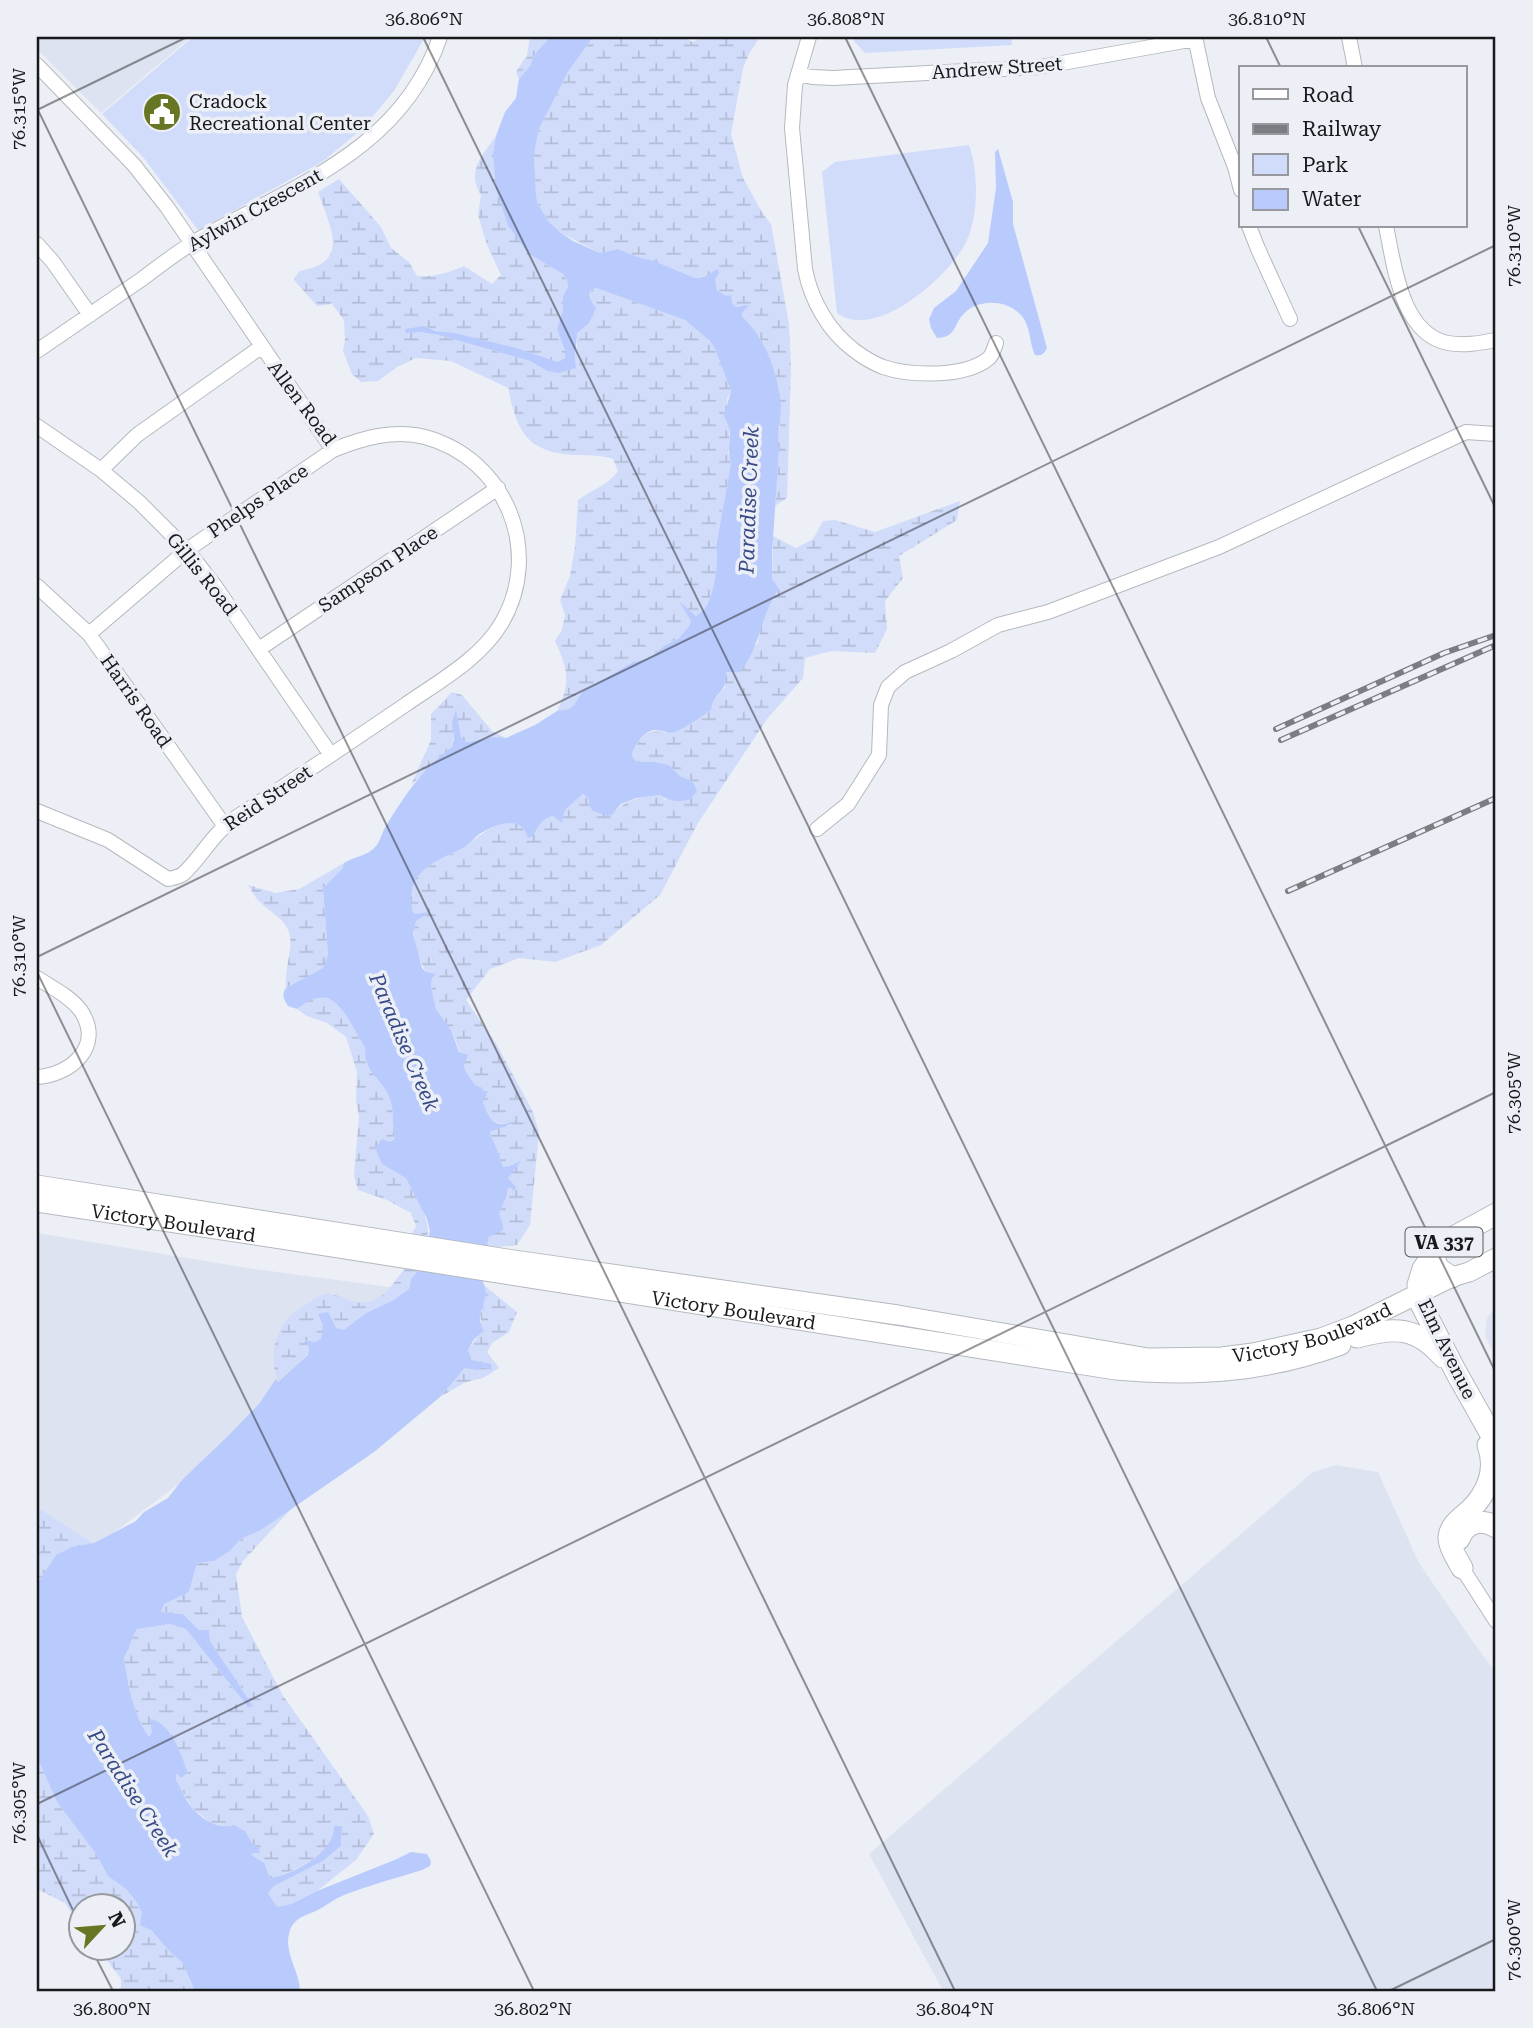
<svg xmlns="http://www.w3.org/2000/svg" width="1533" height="2028" viewBox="0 0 1533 2028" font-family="'Roboto Serif',serif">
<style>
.built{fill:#dee3f1}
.wetland{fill:url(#wetland-marsh)}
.green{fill:#d1dcfa}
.water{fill:#b8cbfc}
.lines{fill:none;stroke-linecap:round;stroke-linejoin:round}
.street-casing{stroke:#b6b8bf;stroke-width:16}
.secondary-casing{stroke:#b6b8bf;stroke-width:21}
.primary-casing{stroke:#b6b8bf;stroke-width:23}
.street{stroke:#fff;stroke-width:14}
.secondary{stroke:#fff;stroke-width:19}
.primary{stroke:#fff;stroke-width:21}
.rail-casing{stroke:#7b7d82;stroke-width:6}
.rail{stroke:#eceff6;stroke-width:3.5;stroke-dasharray:10;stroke-linecap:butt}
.ticks{fill:none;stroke:#18191c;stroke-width:2;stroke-opacity:0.45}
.labels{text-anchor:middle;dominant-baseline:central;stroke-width:7;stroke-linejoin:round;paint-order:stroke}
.shield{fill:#eceff6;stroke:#58595d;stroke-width:2}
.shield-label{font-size:18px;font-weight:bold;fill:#18191c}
.street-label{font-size:19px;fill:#18191c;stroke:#eceff6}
.poi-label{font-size:19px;fill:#18191c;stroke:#eceff6;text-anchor:start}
.water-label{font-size:21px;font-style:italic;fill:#384b87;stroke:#eceff6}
.neatline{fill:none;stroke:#18191c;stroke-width:2.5}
.ticks-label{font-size:18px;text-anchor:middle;fill:#18191c}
</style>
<defs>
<pattern id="wetland-marsh" width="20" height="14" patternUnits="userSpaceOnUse" patternTransform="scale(1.75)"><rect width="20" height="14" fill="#d1dcfa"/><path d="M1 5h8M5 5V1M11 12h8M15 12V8" fill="none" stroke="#b3bcd6"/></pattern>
</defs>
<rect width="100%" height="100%" fill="#eceff6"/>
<!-- built -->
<path class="built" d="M 37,37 L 191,37 L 101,113 L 37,49 Z
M 37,1233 L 247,1268 L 419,1291 L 392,1324 L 108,1537 L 37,1624 Z
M 1496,1308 L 1496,1357 L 1485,1336 L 1487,1318 Z
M 1336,1465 L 1378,1472 L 1419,1563 L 1469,1636 L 1496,1673 L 1496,1991 L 943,1991 L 869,1854 L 1313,1472 Z"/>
<!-- wetland -->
<path class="wetland" d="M 530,37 L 550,37 L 534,55 L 530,66 L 519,79 L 516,72 L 527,55 Z
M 593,37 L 685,37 L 692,42 L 703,37 L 760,37 L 750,52 L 743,68 L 731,134 L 743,178 L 763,214 L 771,224 L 789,324 L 791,368 L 787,498 L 775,506 L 779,450 L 777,440 L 780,426 L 760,338 L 742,316 L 742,313 L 748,306 L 736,307 L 726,296 L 717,290 L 715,279 L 695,278 L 659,263 L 638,257 L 618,249 L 600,253 L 561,233 L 549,222 L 538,204 L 536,196 L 534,154 L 539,129 L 568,72 Z
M 496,136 L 493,153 L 529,254 L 563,274 L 567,280 L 568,287 L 563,296 L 563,310 L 557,329 L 565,351 L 565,358 L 558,362 C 530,353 502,345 472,338 C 456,334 439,333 424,326 L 420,332 L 438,335 L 530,361 L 547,371 L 574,360 L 577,346 L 577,333 L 591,302 L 590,291 L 596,288 L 685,320 L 710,341 L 715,349 L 731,391 L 727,399 L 730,446 L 728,452 L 731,463 L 716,546 C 719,561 714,596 705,608 C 702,611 699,613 696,616 L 681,603 L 691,621 L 689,626 L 679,638 L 664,646 L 650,658 L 633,662 L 582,692 L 574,705 L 569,709 L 557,711 C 571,684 568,668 555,641 L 562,630 L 565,615 L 560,600 L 570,576 L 575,547 L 578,500 C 591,490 609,485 618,471 L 613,459 C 599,454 588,456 574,455 C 526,452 517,431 508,388 L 451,361 L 416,358 L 397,367 L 378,381 L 361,382 L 352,374 L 343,351 L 345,341 L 344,320 L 332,304 L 317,306 L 294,280 L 299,271 C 352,263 330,227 318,192 L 339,179 L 381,227 L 391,248 L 409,262 L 417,276 C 434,277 448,273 464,266 L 492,284 L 501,275 L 487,245 L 478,215 L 481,195 C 466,171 482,156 496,136 Z
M 960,501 L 957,520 L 899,556 L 903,578 L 885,601 L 887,629 L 875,653 L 831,651 L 805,658 L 803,678 L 767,719 L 698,823 L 660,895 L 601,945 L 555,962 L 519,958 L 490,969 L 466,1000 L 497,1045 L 533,1112 L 539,1132 L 530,1225 L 517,1245 L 485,1248 L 489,1237 L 503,1224 L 498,1214 L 507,1195 L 507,1190 L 510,1187 L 508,1178 L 510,1166 L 503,1167 C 500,1154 494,1144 490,1132 L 501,1126 L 509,1126 L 513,1122 C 504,1126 497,1123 488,1118 L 483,1102 L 484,1091 L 481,1087 L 475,1085 L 465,1070 L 461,1054 L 451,1030 L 436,1009 L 431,986 L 432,978 C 420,968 409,936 416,921 L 429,913 L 415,914 L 411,911 C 411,898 410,885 419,874 C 433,860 451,856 467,845 C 483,834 505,812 526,829 L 546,818 L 553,816 L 562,822 L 565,810 L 583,794 L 588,798 L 590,807 L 612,815 C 626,798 638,798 660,795 L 666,800 L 692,781 L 680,776 L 669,765 L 655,762 L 637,763 L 633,758 L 632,753 C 642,737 645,728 666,733 L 712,703 L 725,687 L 725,672 L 758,643 C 760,624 768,603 779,589 L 772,579 L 773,536 L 796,548 L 813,539 L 823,521 L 835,520 L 875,532 Z
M 452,692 L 462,695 L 492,731 L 506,738 L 493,737 L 469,742 L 464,741 L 461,737 L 456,711 C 452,723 455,735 452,747 L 411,785 L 431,740 L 431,714 Z
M 344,863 L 342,869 L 323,888 L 328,956 L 324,968 L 286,988 C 284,972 294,945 289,932 C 284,918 270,912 261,903 C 255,898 252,891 248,885 L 276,893 L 299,889 Z
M 316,997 C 327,997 334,1000 342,1008 C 349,1021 358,1034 364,1047 C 368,1056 368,1064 373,1073 C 379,1084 387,1088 391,1101 C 394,1111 392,1127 395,1139 L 390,1143 L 382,1164 C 390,1168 402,1173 407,1179 C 416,1190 432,1225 427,1238 L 411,1235 L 416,1226 L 411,1213 L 387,1200 L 358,1190 L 354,1176 L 359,1116 L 356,1101 L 357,1072 L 346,1037 L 327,1023 L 307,1016 L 297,1009 L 308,1000 Z
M 407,1266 L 420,1268 L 411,1279 L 409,1289 L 392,1301 L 366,1313 L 344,1331 L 336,1328 L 318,1315 L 323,1325 L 321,1339 L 315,1342 L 306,1340 C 308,1344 310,1347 308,1352 C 306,1360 284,1374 278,1382 C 271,1365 272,1341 283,1325 C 287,1317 299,1308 307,1304 C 313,1300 319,1295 326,1294 C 341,1293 354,1306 368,1302 C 386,1298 395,1280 407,1266 Z
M 485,1286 L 517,1312 L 509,1332 L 492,1343 L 487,1352 L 499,1368 L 483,1378 L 466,1382 L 440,1397 L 465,1368 L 484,1367 L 492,1371 L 491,1364 L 472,1360 L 468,1350 L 479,1334 L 481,1321 L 480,1313 L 486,1295 Z
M 37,1507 L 94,1544 C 56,1549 57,1553 37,1584 Z
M 293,1507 L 243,1561 L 236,1574 L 242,1617 L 282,1694 L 368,1816 L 374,1834 L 356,1860 L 317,1891 L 291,1904 L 277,1907 L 268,1893 L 274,1886 L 323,1861 L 341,1846 L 342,1826 C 334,1833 332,1843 326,1850 C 316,1860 283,1876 270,1879 L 250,1855 L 254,1853 L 252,1843 L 246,1832 L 211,1823 L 192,1808 L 176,1780 L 175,1774 L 181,1778 L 188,1773 L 166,1728 L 152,1732 L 149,1738 C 134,1717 127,1683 124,1657 C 131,1648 131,1638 137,1629 L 170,1624 L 186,1629 L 247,1706 L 253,1706 L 210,1641 L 209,1630 L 199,1630 L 183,1614 L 161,1612 L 164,1603 L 189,1592 L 197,1563 L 214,1561 L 230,1551 L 241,1539 L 261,1530 Z
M 37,1757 L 57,1802 L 96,1854 L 108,1876 L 127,1890 L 137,1903 L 151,1930 L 171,1953 L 182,1962 L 195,1991 L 121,1991 L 121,1979 L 98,1948 L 122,1948 L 122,1906 L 80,1906 L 80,1924 L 65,1903 L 37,1889 Z"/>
<!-- green -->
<path class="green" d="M 193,37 L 425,37 L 394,91 L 362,129 L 322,162 L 198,230 L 143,157 L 102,114 Z
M 854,37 L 1011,37 L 1012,45 L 865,53 L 854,41 Z
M 969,145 C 979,173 979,220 964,246 C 945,279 876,341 837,313 L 822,172 L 835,162 Z"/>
<!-- water -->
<path class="water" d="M 550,37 L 593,37 L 568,72 L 539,129 L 534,154 L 536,196 L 538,204 L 549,222 L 561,233 L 573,241 L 600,253 L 618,249 L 638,257 L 653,261 L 656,259 L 659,263 L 695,278 L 703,278 L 717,269 L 719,273 L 715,279 L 717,290 L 726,296 L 731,295 L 732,303 L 736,307 L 749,305 L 742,313 L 742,316 C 748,323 755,330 759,337 C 772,357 779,384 781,406 C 781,421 776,436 779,450 L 772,553 L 772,579 L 779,589 C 760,615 761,646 740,672 L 726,672 C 728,694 713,692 711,710 C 700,717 689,726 677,731 C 669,735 663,730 655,730 C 643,731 637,744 632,753 L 633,758 L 637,762 L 655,762 L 669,765 L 680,776 L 692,781 L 697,791 L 691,799 C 679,802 670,802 660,795 L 636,798 L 621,804 L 612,815 L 608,816 L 593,811 L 590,807 L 588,798 L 583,794 L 565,810 L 562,823 L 553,816 C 541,819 538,826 533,836 L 528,838 C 522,815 499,823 483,832 C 476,835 472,842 466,846 C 450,856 432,860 419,875 C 410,885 411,898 412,911 L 415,914 L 431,912 L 416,921 L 413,934 L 422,968 L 426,972 L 436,974 L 432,978 L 431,986 L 436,1009 L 451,1030 L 459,1052 L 468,1055 L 464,1065 L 465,1070 L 475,1085 L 481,1087 L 484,1091 L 488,1091 L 483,1102 C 489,1121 496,1130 517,1120 C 509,1127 500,1127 490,1132 C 494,1144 500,1154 503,1167 L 510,1166 L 521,1161 L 508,1178 L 516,1187 L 514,1191 L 510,1187 L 507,1190 L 507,1195 L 499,1214 L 503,1224 L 503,1230 L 489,1237 C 486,1248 480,1265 481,1276 C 482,1282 486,1286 486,1293 C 486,1300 482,1302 484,1309 L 482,1309 C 478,1316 480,1325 484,1331 L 474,1339 L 468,1350 L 472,1360 L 491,1364 L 492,1371 L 484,1367 L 478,1370 L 465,1368 L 440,1397 L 374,1452 L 261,1530 L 241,1539 L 230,1551 L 214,1561 L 197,1563 L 189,1592 L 164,1604 L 161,1612 L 183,1614 L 199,1630 L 209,1630 L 210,1641 L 253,1706 L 248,1707 L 186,1629 L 170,1624 L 137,1629 C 131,1638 131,1648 124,1657 C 127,1682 134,1717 149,1737 L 152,1732 L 150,1719 C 171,1722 181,1755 188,1773 L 181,1778 L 176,1774 L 176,1780 C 182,1789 186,1802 193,1809 C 203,1820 220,1830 234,1825 L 246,1832 L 252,1843 L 259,1848 L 260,1853 L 254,1853 L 251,1855 L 264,1863 L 270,1878 C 292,1875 336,1852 334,1826 L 342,1826 L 341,1846 L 323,1861 L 274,1886 L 268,1893 L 277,1907 L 291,1904 L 317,1891 L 397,1859 L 411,1852 L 427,1854 L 431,1861 L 430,1866 L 422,1870 C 396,1878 370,1885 344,1895 C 334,1899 326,1906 316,1911 C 304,1916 292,1919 289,1934 C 284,1953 300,1972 300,1991 L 195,1991 L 182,1962 L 171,1953 L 151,1930 L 140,1925 L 142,1913 L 137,1903 L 127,1890 L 108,1876 L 96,1854 L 57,1802 L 37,1757 L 37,1584 L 56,1555 L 72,1547 L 94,1543 L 136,1521 L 144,1512 L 168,1498 L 182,1480 L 230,1434 L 259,1404 L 276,1379 L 278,1382 L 308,1355 L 309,1348 L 305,1340 L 315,1342 L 321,1339 L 323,1325 L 318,1314 L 328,1312 L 336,1328 L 344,1330 L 366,1313 L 392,1301 L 409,1289 L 411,1279 L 420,1268 L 430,1231 L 427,1219 L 406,1178 L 382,1164 L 375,1148 L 382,1139 L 390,1142 L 395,1139 C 392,1127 394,1112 391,1102 C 386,1084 371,1077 366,1060 C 364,1053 367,1056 365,1049 C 362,1041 356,1033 352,1025 C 337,999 325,987 297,1009 L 288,1006 C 284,999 281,995 286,988 L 323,968 L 328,955 L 323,888 L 342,869 L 344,863 C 355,856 368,856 376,846 C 381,840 382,832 386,826 C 404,796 423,768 452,747 L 454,739 L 452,723 L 456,709 L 461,737 L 464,741 L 469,742 L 493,737 L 506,738 L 535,725 L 557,711 L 569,709 L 574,705 L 582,692 L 633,662 L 650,658 L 664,646 L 679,638 L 689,626 L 691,621 L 679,601 L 696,616 C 699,613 703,611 705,608 C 714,596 719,561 716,547 L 731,463 C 725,444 736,437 724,416 L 731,391 L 715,349 L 710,341 L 685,320 L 596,288 L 590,291 C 589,298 591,302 596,308 L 589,323 L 577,333 C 577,345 573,357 576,368 L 559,373 L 547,371 L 530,361 L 438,335 L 420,332 L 406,333 L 405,329 L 424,326 L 436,331 L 454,333 L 516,348 L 558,362 L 565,358 L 565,351 L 557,329 L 563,310 L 563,296 L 568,287 L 567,280 L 563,274 L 529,254 L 508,225 L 496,188 L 493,153 L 496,136 L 505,112 L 516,98 L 519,79 L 530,66 L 534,55 Z
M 998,149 L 1013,202 L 1013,224 L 1047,348 C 1044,354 1042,356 1035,355 C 1029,342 1031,325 1020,314 C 1004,298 974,299 961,317 C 953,328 955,337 937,338 L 931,328 L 929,319 L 934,308 L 956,291 L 988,243 L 996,188 L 995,152 Z"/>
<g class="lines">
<defs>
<path id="street" d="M 809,37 L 795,85 L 792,128 L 805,269 C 811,300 828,331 855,351 C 863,357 873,363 883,367 C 910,376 966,378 989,358 C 993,354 994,349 996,343
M 1195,37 L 1208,98 L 1235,167 L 1241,190
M 1349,37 L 1355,68
M 37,65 L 134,165 L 167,207 L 333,450
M 798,74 L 812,77 L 833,78 L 1040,67 L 1195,39
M 1249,226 L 1258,249 L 1290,319
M 1386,226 C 1394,264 1401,334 1448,343 C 1464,346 1480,343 1496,340
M 37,244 L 53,262 L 90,315
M 37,351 C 72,327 107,303 142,279 C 159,266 176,253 194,242 C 290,187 401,152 440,37
M 37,426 L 101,470 L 139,502 L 187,550 L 215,586 L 331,755
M 101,470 L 137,435 L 261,347
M 37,586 L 89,634 L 224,825
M 259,649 L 498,488
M 37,811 L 108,840 L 168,879 C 173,878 179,877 183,874 C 203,856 212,833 237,817 C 294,780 349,743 405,705 C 438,682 480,659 501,624 C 544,552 506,459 425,437 C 394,429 362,438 333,450 L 187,550 L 89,634
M 817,829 L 848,804 L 879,755 L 881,705 L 888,687 L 905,672 L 951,651 L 998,625 L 1048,612 L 1219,547 L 1466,432 L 1496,434
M 37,978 C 51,987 71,997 81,1011 C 104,1046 71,1075 37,1077
M 1462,1568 L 1496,1621"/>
<g id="secondary">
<path id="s1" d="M 37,1185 L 507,1259 L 898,1315 L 1148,1358 L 1222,1357 L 1253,1353 L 1321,1338 L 1353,1326 L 1452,1277 L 1469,1272 L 1496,1258"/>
<path id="s2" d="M 37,1202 L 288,1240 L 1116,1370 C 1197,1377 1263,1373 1341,1345"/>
</g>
<path id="primary" d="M 1434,1252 C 1435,1267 1439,1270 1452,1277
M 1357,1337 C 1395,1327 1416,1326 1443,1357
M 1492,1436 L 1456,1372 L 1421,1304 L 1418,1285 L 1423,1269 L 1436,1250 L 1450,1239 L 1496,1214
M 1459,1539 C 1466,1522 1481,1518 1496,1527
M 1462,1568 C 1457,1559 1449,1547 1449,1537 C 1450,1525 1461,1518 1469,1511 C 1488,1493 1497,1469 1488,1445"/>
</defs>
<!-- street casing -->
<use href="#street" class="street-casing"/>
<!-- secondary casing -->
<use href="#secondary" class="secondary-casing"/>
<!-- primary casing -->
<use href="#primary" class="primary-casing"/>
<!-- street -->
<use href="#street" class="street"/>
<!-- secondary -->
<use href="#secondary" class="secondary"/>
<!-- primary -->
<use href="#primary" class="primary"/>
<defs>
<path id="rail" d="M 1276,729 L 1444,653 L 1496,635
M 1281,740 L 1496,645
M 1288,891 L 1496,798"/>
</defs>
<!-- rail casing -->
<use href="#rail" class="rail-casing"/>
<!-- rail -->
<use href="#rail" class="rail"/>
</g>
<!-- ticks -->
<path class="ticks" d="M 423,37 L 1377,1991M 845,37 L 1496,1373M 1266,37 L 1281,68M 37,108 L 955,1991M 37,110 L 187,37M 1358,226 L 1496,509M 37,957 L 1496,245M 37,972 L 534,1991M 37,1804 L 1496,1092M 37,1835 L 80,1925M 91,1948 L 113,1991M 1389,1991 L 1496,1939"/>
<!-- icons -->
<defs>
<symbol id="civic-disc" viewBox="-11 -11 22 22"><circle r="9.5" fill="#677622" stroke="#eceff6"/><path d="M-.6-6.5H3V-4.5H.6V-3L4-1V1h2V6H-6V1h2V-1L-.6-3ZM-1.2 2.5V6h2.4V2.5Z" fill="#fff"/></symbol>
</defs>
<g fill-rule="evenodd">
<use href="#civic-disc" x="140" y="90" width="44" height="44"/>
</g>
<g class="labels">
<!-- shield labels -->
<rect class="shield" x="1405.5" y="1227.5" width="77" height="29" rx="5"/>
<g class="shield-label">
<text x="1444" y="1242">VA 337</text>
</g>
<!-- street labels -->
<g class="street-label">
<text transform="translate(997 68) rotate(-4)">Andrew Street</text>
<text transform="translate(255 210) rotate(-29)">Aylwin Crescent</text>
<text transform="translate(302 403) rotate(53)">Allen Road</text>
<text transform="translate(258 501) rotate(-34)">Phelps Place</text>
<text transform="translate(378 569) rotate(-34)">Sampson Place</text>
<text transform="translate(202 574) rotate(51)">Gillis Road</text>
<text transform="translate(136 701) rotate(55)">Harris Road</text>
<text transform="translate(268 798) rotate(-34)">Reid Street</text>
<text stroke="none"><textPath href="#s2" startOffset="138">Victory Boulevard</textPath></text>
<text stroke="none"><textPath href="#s2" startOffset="705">Victory Boulevard</textPath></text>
<text stroke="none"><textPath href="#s1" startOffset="1292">Victory Boulevard</textPath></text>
<text transform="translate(1447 1349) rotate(64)">Elm Avenue</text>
</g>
<!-- poi labels -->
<g class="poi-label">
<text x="189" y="101">Cradock<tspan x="189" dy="22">Recreational Center</tspan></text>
</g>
<!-- water labels -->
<g class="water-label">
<text transform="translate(749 500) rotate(-88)">Paradise Creek</text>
<text transform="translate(404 1042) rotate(67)">Paradise Creek</text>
<text transform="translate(133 1793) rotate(57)">Paradise Creek</text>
</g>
</g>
<!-- border -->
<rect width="1533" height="2028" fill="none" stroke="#eceff6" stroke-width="77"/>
<!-- legend -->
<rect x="1239" y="66" width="228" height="161" fill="#eceff6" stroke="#97999f" stroke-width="2"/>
<rect x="1253" y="89" width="35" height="10" fill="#ffffff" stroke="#97999f" stroke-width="2"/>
<text x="1302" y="102" font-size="21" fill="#18191c">Road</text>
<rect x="1253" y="124" width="35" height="10" fill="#7b7d82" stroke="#97999f" stroke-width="2"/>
<text x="1302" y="136" font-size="21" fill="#18191c">Railway</text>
<rect x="1253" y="154" width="35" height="21" fill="#d1dcfa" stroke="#97999f" stroke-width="2"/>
<text x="1302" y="172" font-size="21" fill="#18191c">Park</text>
<rect x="1253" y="189" width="35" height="21" fill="#b8cbfc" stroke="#97999f" stroke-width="2"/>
<text x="1302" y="206" font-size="21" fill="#18191c">Water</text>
<!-- north arrow -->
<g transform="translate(102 1927) rotate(64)"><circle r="33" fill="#eceff6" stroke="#97999f" stroke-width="2"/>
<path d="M0-5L12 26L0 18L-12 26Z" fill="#677622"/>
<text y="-10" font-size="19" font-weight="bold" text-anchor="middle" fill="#18191c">N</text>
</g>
<rect x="38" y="38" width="1456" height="1952" class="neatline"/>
<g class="ticks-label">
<text x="424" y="25">36.806°N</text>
<text x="846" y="25">36.808°N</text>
<text x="1267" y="25">36.810°N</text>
<text transform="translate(19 109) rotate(-90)" y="6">76.315°W</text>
<text transform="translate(1514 246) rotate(-90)" y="6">76.310°W</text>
<text transform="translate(19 956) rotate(-90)" y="6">76.310°W</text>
<text transform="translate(1514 1093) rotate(-90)" y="6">76.305°W</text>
<text transform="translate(19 1803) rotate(-90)" y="6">76.305°W</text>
<text transform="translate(1514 1940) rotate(-90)" y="6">76.300°W</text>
<text x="112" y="2015">36.800°N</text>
<text x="533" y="2015">36.802°N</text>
<text x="955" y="2015">36.804°N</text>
<text x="1376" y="2015">36.806°N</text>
</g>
</svg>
